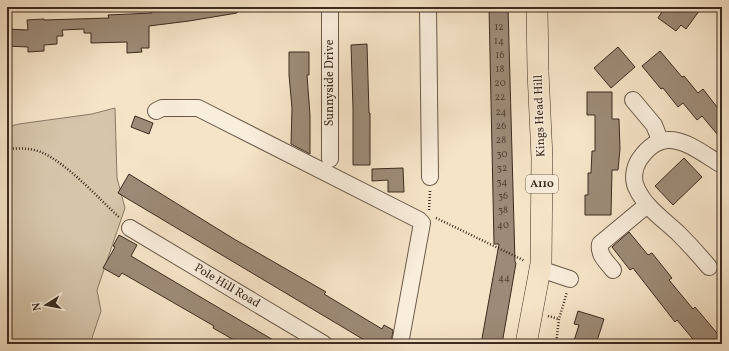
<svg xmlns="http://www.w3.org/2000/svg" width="729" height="351" viewBox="0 0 729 351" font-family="Vollkorn,serif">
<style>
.green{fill:#d6c5ab;stroke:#897865}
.building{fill:#9d8b77;stroke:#3c2b1f}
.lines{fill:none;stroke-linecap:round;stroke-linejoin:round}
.minor-casing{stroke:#6a5949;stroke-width:18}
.major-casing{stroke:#3c2b1f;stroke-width:22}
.path{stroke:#3c2b1f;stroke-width:2.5;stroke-dasharray:1 2;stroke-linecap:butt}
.minor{stroke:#f9eddb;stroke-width:16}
.major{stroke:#f6e4c8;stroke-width:21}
.labels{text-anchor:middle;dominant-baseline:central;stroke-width:3;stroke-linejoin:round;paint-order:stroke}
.number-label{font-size:10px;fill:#544335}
.shield{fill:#f9eddb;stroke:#756557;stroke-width:1}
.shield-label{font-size:11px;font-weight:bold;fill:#3c2b1f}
.street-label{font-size:12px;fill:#3c2b1f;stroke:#f9eddb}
</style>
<rect width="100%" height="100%" fill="#f6e4c8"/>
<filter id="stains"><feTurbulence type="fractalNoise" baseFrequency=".005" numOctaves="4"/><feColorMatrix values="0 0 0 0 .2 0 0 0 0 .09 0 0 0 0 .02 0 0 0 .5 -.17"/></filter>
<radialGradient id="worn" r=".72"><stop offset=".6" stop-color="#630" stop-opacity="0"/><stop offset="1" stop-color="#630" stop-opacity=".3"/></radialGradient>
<!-- green -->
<path class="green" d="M 115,108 L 117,178 L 125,208 L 97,290 L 101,311 L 90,344 L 7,344 L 7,127 L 19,124 L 92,114 Z"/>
<!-- building -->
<path class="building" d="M 151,7 L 236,7 L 237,13 L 189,21 L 149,26 L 149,48 L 141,48 L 142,52 L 127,53 L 127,42 L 91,43 L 91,33 L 84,33 L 84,29 L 62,30 L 63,36 L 57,36 L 57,44 L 44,45 L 44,51 L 28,52 L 28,47 L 7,46 L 7,29 L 28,30 L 27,20 L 44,19 L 44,20 L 109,18 L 108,15 L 152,13 Z
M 489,7 L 508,7 L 515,262 L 516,263 L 502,344 L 481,344 L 499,244 L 494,244 Z
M 665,7 L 702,7 L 686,29 L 681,25 L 676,31 L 658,18 Z
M 367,44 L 369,113 L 370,113 L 370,165 L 353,165 L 353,109 L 351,45 Z
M 618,47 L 635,67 L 611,88 L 594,68 Z
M 660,51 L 682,77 L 684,76 L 698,93 L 703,89 L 717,107 L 722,103 L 722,140 L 702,116 L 697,120 L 683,103 L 678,107 L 663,88 L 661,89 L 642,66 Z
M 289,52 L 309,52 L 309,75 L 307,75 L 310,115 L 310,154 L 291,144 L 292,108 L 289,75 Z
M 587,92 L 612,92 L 612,119 L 619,119 L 620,149 L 618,170 L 612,170 L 611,215 L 585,215 L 585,195 L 588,195 L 588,173 L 591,173 L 592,151 L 595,151 L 595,115 L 587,115 Z
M 135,116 L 153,123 L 149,134 L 131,127 Z
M 684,158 L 702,177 L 673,205 L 655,186 Z
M 403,168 L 404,192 L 388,192 L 388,180 L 372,181 L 372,169 Z
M 129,174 L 234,239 L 326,292 L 324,294 L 382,329 L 384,325 L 393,330 L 391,344 L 371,344 L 118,193 Z
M 629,232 L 648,255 L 652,253 L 672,278 L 669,280 L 693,309 L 695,307 L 722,339 L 722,344 L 697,344 L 677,320 L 675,322 L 633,268 L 630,270 L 612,247 Z
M 119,235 L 137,245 L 131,256 L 280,344 L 241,344 L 213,328 L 214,326 L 122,273 L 119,277 L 103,268 L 115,247 L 113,246 Z
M 578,311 L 604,319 L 596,344 L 573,344 L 579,325 L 574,324 Z"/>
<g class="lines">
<defs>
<g id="minor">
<path d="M 428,7 L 430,177"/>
<path d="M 633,100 L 654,125 L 660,140"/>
<path d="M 156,111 L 162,108 L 198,108 L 419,220 L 422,223 L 400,344"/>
<path d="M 330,159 L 330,7"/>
<path id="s1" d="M 130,228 L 324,344"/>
<path d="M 709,267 C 699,255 689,244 678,233 C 663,219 646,208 637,189 C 632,180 634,168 639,160 C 665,121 693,148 722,165"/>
<path d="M 540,269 L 570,279"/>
<path d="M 613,270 C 607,262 598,255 600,244 L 647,205"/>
</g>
<path id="major" d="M 526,344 L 541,264 L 542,158 L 538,72 L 537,7"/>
</defs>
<!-- minor casing -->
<use href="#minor" class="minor-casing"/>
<!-- major casing -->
<use href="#major" class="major-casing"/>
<!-- path -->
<path class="path" d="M 7,149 C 18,148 31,148 41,152 C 68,164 97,197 120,218
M 429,210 L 430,191
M 436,218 L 525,261
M 548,316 L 559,319
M 556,344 L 559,319 L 567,292"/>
<!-- minor -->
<use href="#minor" class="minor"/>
<!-- major -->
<use href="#major" class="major"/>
</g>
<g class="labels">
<!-- number labels -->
<g class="number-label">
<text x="499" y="27">12</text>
<text x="499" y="41">14</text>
<text x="500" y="55">16</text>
<text x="500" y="69">18</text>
<text x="500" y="83">20</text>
<text x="500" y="97">22</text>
<text x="501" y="112">24</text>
<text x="501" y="126">26</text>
<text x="501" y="140">28</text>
<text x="502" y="154">30</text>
<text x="502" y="168">32</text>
<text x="502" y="182">34</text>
<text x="503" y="196">36</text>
<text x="503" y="210">38</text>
<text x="503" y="225">40</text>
<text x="504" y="278">44</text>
</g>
<!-- shield labels -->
<rect class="shield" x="526" y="175" width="32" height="18" rx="3"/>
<g class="shield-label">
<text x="542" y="184">A110</text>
</g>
<!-- street labels -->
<g class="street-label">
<text transform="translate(330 83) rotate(-90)">Sunnyside Drive</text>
<text transform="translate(540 116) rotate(-92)">Kings Head Hill</text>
<text stroke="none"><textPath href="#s1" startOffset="113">Pole Hill Road</textPath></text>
</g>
</g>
<!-- margin -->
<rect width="729" height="351" fill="none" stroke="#f6e4c8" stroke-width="24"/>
<rect x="8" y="8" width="713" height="335" fill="none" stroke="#3c2b1f" stroke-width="2"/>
<rect x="12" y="12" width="705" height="327" fill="none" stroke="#3c2b1f"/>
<!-- north arrow -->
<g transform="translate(46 305) rotate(259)" stroke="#f9eddb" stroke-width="3" paint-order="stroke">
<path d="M0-3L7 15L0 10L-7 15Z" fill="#3c2b1f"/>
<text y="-6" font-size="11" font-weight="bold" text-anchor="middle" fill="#3c2b1f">N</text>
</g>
<rect width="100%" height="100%" filter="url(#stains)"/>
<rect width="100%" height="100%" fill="url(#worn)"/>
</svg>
